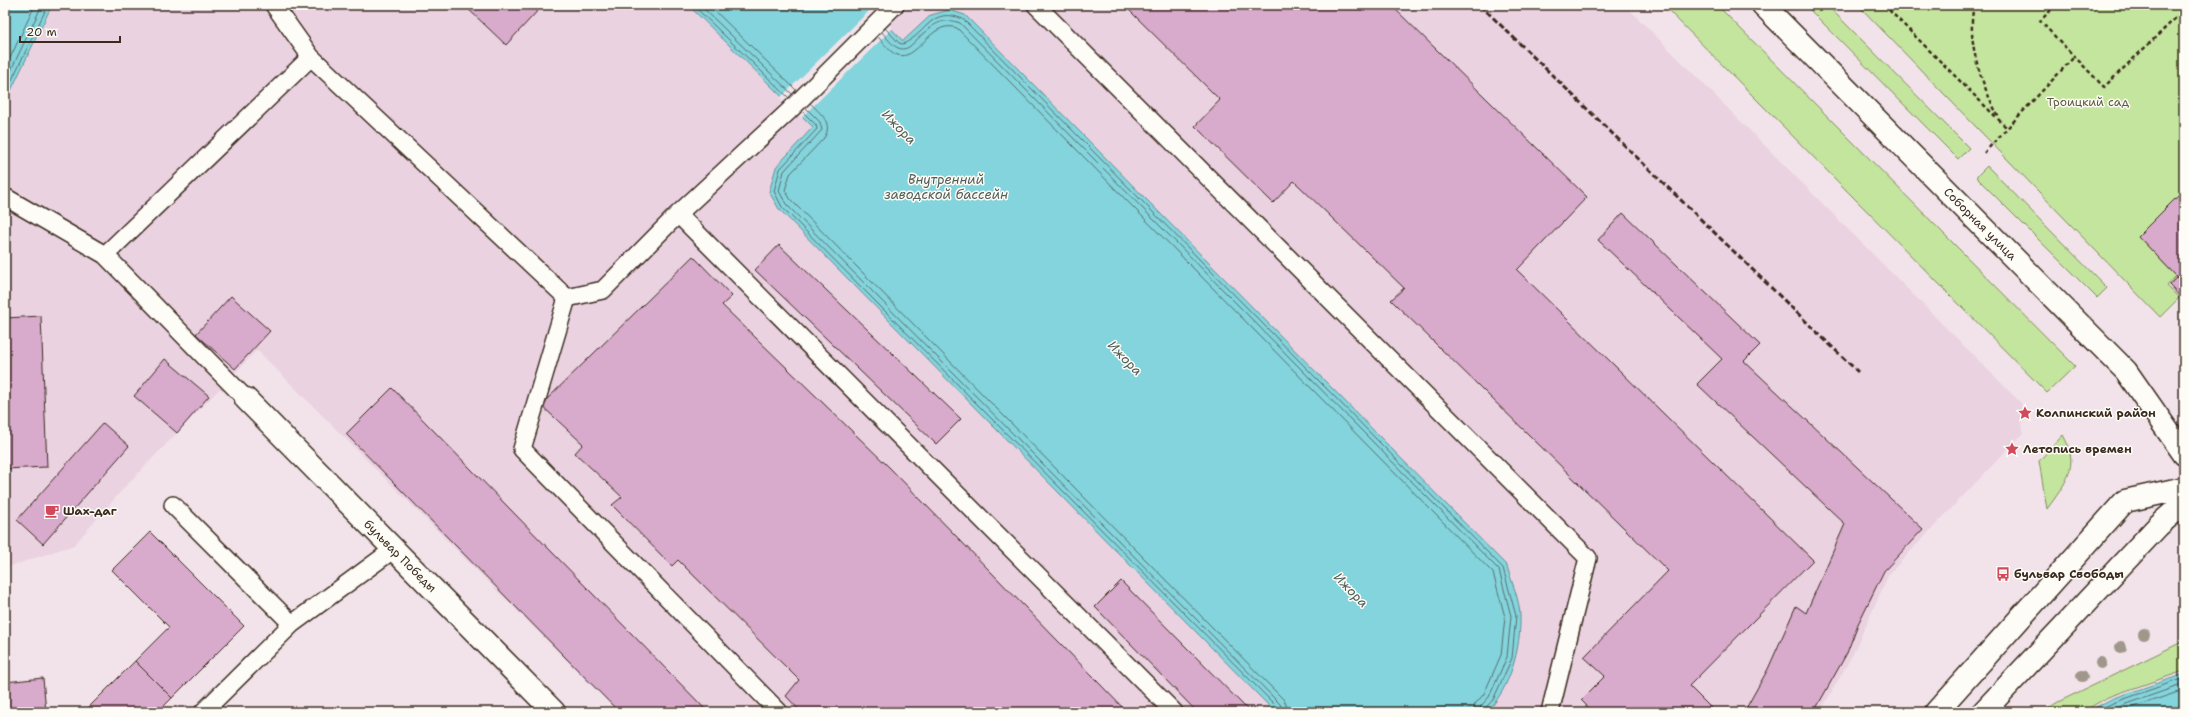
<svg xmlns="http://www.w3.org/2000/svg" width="2189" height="717" viewBox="0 0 2189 717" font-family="'Shantell Sans',sans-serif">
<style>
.built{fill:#ead2e1}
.green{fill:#c4e59e;stroke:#80885e}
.water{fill:#83d4dd;stroke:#669091}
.pier{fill:#f2e3ea}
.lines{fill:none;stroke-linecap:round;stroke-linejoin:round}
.shore{stroke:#586e6a;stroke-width:1}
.building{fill:#d8aacc;stroke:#3b2a1e}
.lane-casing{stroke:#3b2a1e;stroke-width:20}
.street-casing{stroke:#3b2a1e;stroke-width:25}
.secondary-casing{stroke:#3b2a1e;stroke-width:25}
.path{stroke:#3b2a1e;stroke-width:2.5;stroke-dasharray:4 3;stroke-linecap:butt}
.lane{stroke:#fdfcf7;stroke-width:17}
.street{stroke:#fdfcf7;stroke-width:22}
.secondary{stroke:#fdfcf7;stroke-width:22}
.rail{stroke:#3b2a1e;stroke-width:3;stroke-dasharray:6 3;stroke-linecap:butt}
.tree{fill:#a0978b}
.labels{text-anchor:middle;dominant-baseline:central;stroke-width:3;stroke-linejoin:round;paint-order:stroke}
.park-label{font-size:12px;fill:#5d593e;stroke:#fdfcf7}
.street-label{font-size:12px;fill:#3b2a1e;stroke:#fdfcf7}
.poi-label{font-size:12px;font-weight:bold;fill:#3b2a1e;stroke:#fdfcf7;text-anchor:start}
.water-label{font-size:13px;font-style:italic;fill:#515d57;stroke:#fdfcf7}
</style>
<rect width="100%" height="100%" fill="#f2e3ea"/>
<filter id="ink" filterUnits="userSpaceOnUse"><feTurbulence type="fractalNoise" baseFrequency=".025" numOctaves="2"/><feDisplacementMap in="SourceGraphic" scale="8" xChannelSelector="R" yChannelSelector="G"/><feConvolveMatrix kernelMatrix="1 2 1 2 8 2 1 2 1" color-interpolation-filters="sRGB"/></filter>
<g filter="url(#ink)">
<!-- built -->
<path class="built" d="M 5,5 L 1625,5 L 2021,403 L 2023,433 L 1889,574 L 1852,656 L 1820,712 L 618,712 L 257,350 L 124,488 L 74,545 L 5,568 Z"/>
<!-- green -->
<path class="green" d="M 1663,5 L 1717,5 L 2075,366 L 2047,393 Z
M 1805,5 L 1827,5 L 1969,148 L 1958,159 Z
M 1858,5 L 2184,5 L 2184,190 L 2138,236 L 2176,276 L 2167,286 L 2179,298 L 2160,317 Z
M 1987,166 L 2107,288 L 2097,298 L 1976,177 Z
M 2063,435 C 2081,466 2065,484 2047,509 L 2039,461 Z
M 2184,641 L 2184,671 L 2108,697 L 2082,712 L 2042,712 L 2058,702 Z"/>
<!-- water -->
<path class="water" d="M 5,5 L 52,5 L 5,103 Z
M 688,5 L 869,5 L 903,41 L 931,15 L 949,10 L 965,15 L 1507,566 C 1511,581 1520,600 1520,616 C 1521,649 1510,688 1487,712 L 1275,712 L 779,209 L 769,192 L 776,167 L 813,127 Z
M 2184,674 L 2184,712 L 2087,712 L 2111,699 Z"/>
<!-- pier -->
<path class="pier" d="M 873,7 L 893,28 L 801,118 L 780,98 Z"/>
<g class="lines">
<!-- shore -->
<path class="shore" d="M 693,5 L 789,98
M 700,5 L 792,94
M 709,5 L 796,90
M 885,28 L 899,43 L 903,44 C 928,33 930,6 963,19 L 1503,568 L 1516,616 L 1512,658 L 1493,700 L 1485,708 L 1484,712
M 882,32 C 889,40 897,54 909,47 C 925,33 937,14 960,23 L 1499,570 L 1511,616 L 1507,657 L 1489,697 L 1481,706 L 1479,712
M 877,36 C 883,42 888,50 895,54 C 918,65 929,18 957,28 L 1493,573 L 1505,617 L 1501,655 L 1484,694 L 1475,704 L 1473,712
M 5,69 L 35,5
M 5,83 L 42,5
M 5,94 L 48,5
M 810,103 C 820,113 834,123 824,138 L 790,174 L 785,190 L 791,200 L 1284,700 L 1289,712
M 806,108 L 820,122 L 822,130 L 784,171 L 779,191 L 786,204 L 1280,704 L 1283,712
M 802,111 L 816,125 L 817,129 L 780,169 L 774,191 L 782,207 L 1277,707 L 1278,712
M 2094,712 L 2113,703 L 2184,678
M 2104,712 L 2184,684
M 2119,712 L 2184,690"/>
</g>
<!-- building -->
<path class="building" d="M 464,5 L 543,5 L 506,45 Z
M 1124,5 L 1391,5 L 1587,197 L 1517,270 L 1813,560 L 1689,686 L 1711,708 L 1706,712 L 1593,712 L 1581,700 L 1605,676 L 1584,657 L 1668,571 L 1391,300 L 1404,288 L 1294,181 L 1273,203 L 1195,126 L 1220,100 Z
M 2184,190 L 2184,301 L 2169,285 L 2177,277 L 2138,236 Z
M 1623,213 L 1760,345 L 1744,361 L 1923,529 L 1884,571 L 1858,624 L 1847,653 L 1814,712 L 1744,712 L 1768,669 L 1796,606 L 1806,613 L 1845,524 L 1697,384 L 1722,359 L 1598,240 Z
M 779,245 L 961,419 L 936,444 L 755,270 Z
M 693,256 L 732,296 L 722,305 L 889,467 L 1127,712 L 801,712 L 786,696 L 799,680 L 678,560 L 672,566 L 612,505 L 622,497 L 575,453 L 583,444 L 541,405 Z
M 231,296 L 270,331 L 235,369 L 196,334 Z
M 41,316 L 47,467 L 5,469 L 5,318 Z
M 165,359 L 209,396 L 177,433 L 134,396 Z
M 392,388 L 708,712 L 619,712 L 346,434 Z
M 103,423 L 129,446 L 43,544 L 17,520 Z
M 150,532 L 244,626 L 172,698 L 135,661 L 169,627 L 112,570 Z
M 1121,581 L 1250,712 L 1197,712 L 1095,607 Z
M 135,661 L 172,698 L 158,712 L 84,712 Z
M 43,678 L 46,712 L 5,712 L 5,682 Z"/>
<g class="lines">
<defs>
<path id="lane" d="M 274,5 L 311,57
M 1036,5 L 1588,558 L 1550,712
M 5,197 L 105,255
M 678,214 L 1174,712
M 567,298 L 522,449 L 779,712
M 246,399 L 105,255 L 311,57 L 567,298 L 603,290 L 678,214 L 788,112 L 895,5
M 173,505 L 292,624
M 203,712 L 292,624 L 394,549"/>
<path id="street" d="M 246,399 L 554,712"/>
<path id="secondary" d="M 1763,5 L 2126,371 L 2184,454
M 1936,712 L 2125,501 L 2184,488
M 1983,712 L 2159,525 L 2184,503"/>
</defs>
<!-- lane casing -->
<use href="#lane" class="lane-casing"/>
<!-- street casing -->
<use href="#street" class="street-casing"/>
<!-- secondary casing -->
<use href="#secondary" class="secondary-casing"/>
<!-- path -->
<path class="path" d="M 1884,5 L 2007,128
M 1974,5 C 1966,43 1982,85 1999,118
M 2056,5 L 2040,21 L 2104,87 L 2184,10
M 1984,153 L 2074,57"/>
<!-- lane -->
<use href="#lane" class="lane"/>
<!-- street -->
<use href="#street" class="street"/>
<!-- secondary -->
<use href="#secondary" class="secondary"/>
<!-- rail -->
<path class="rail" d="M 1480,5 L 1858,372"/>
</g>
<!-- trees -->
<g class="tree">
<circle cx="2144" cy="634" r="6"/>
<circle cx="2121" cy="647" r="6"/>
<circle cx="2101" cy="663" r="6"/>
<circle cx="2082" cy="676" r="6"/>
</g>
</g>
<!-- icons -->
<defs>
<symbol id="sight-bare" viewBox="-9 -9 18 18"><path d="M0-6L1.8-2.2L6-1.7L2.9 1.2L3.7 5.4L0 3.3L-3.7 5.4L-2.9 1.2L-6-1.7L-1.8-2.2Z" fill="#d1495b" stroke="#fdfcf7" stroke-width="2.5" paint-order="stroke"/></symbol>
<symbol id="cafe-bare" viewBox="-9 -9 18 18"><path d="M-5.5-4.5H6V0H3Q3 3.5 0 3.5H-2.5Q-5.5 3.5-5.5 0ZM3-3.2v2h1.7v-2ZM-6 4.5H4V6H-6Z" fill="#d1495b" stroke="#fdfcf7" stroke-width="2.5" paint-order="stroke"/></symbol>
<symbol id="bus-bare" viewBox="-9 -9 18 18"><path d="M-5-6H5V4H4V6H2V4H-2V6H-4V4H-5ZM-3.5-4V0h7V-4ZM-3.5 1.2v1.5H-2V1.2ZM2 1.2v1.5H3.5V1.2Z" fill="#d1495b" stroke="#fdfcf7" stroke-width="2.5" paint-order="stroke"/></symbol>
</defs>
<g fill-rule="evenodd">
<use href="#sight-bare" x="2015" y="403" width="20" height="20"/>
<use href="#sight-bare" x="2002" y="439" width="20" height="20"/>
<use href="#cafe-bare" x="42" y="501" width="20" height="20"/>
<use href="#bus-bare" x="1993" y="564" width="20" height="20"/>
</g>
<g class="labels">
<!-- park labels -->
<g class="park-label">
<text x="2088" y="102">Троицкий сад</text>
</g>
<!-- street labels -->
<g class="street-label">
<text transform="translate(1980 224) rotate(45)">Соборная улица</text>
<text transform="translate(400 556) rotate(45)">бульвар Победы</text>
</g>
<!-- poi labels -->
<g class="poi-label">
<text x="2036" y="413">Колпинский район</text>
<text x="2023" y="449">Летопись времен</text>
<text x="63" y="511">Шах-даг</text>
<text x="2014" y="574">бульвар Свободы</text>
</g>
<!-- water labels -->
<g class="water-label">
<text transform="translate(899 127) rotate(46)">Ижора</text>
<text x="946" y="179">Внутренний<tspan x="946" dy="15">заводской бассейн</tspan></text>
<text transform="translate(1125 358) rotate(46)">Ижора</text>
<text transform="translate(1351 590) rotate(46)">Ижора</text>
</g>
</g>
<!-- margin -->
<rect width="2189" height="717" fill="none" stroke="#fdfcf7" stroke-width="20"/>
<rect x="10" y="10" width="2169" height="697" fill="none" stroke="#3b2a1e" stroke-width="1.5" filter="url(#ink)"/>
<!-- scale -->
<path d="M20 36v6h100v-6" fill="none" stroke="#3b2a1e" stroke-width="2"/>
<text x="26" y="36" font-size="12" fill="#3b2a1e" stroke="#fdfcf7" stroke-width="3" paint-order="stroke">20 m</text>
</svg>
